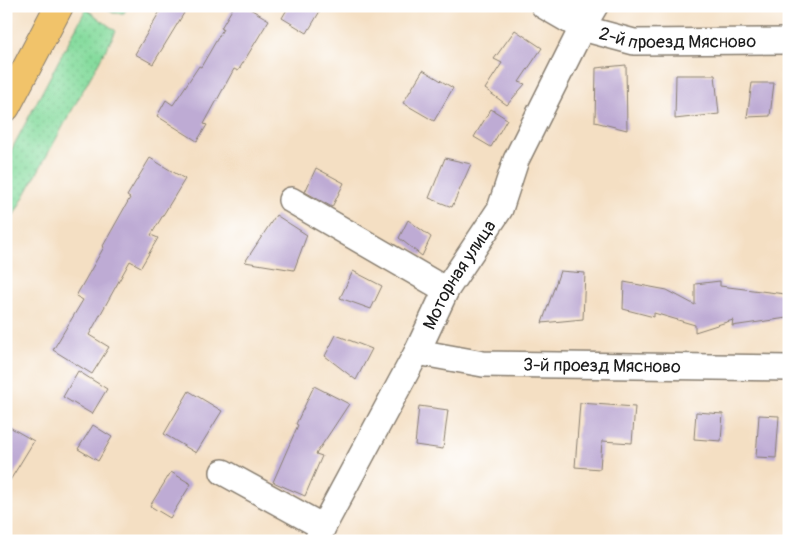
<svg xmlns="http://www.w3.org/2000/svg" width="795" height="547" viewBox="0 0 795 547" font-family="Pangolin,sans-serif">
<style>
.grass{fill:url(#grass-dots);stroke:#507c5c}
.building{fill:#beabd4}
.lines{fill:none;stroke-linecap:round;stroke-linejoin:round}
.minor-casing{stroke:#887e70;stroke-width:28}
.major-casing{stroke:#887e70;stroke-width:30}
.minor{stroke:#fff;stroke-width:25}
.major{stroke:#f1c36a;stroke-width:28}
.labels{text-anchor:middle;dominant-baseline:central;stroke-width:4.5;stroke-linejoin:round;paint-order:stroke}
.street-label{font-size:18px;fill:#1c1c1c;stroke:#fff}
</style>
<defs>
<pattern id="grass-dots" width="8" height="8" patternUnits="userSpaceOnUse" patternTransform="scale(1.25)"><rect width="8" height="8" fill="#85db9d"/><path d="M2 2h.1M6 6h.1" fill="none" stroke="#72bb87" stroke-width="1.8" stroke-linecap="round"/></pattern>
</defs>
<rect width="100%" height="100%" fill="#fff"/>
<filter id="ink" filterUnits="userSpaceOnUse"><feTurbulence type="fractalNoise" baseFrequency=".02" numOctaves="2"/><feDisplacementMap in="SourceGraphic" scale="10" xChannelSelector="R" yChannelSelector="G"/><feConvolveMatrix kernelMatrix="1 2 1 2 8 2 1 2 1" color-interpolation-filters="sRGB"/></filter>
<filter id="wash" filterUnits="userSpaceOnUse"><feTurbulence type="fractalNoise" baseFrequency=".0096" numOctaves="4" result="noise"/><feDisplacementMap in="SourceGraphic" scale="20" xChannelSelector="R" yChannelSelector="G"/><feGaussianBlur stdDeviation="1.12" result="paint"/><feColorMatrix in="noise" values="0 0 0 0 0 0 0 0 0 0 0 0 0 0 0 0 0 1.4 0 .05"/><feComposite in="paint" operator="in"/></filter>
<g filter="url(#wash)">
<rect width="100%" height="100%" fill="#f4dfc3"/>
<!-- grass -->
<path class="grass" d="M 103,6 L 128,6 L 124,13 L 113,13 Z
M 86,9 L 116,31 L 6,229 L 6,160 Z"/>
<g id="blocks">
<!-- building -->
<path class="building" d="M 163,6 L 173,6 L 184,13 L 153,64 L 135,54 Z
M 234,6 L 245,6 L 269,20 L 238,71 L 234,69 L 204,124 L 207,125 L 197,141 L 157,116 L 166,100 L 173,105 L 199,66 L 201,67 L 223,29 L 221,28 Z
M 289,6 L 323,6 L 307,33 L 282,18 Z
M 515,30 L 542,48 L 519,82 L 525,84 L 507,105 L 485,89 L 502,63 L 494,59 Z
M 626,65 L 627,130 L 595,122 L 596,68 Z
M 423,70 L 453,88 L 434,121 L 403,103 Z
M 676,75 L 715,75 L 719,114 L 675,119 Z
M 752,83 L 774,83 L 770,116 L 747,117 Z
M 491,109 L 507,119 L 491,147 L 474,137 Z
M 150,158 L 185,179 L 151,235 L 158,238 L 141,267 L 130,261 L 89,335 L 109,347 L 92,374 L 53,350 L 83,300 L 76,296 L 104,247 L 103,246 L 130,198 L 127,196 Z
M 445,158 L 471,164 L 452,207 L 429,198 Z
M 316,168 L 344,183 L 332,207 L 305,192 Z
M 276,215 L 307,235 L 294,270 L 245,262 Z
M 408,220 L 431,237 L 422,256 L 399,238 Z
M 353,271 L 382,286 L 371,309 L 340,298 Z
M 560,271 L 585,273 L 583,319 L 542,323 Z
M 720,281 L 720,286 L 785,294 L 787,318 L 732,326 L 733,320 L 695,332 L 695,325 L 654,313 L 654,317 L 623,309 L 624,282 L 667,290 L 695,305 L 695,284 Z
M 336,335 L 372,349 L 356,380 L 325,356 Z
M 78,371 L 107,389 L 92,414 L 63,397 Z
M 314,386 L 349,404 L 316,454 L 322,456 L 305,496 L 273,482 L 298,425 L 296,424 Z
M 189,391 L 222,411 L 196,453 L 164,434 Z
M 580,403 L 635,407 L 632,443 L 602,441 L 600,469 L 575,467 Z
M 419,406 L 448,410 L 443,449 L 415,445 Z
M 696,412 L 723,414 L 721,441 L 694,439 Z
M 759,415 L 779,416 L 776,458 L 756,457 Z
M 6,425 L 34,441 L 6,487 Z
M 93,425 L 112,437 L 98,461 L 78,449 Z
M 171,472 L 191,484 L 170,518 L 150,506 Z"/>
</g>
</g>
<g filter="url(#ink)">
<use href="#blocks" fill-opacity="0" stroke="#887e70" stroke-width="1"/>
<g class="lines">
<defs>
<g id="minor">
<path id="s1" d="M 544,6 L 582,28 L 634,42 L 789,41"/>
<path d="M 291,200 L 446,290"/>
<path id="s2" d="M 417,352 L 483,364 L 789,368"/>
<path d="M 223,472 L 323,527"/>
<path id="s3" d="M 317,541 L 323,527 L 417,352 L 446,290 L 500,209 L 516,160 L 582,28 L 595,6"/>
</g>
<path id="major" d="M 6,107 L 59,6"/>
</defs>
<!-- minor casing -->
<use href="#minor" class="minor-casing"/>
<!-- major casing -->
<use href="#major" class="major-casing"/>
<!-- minor -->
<use href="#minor" class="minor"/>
<!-- major -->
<use href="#major" class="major"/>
</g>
</g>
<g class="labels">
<!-- street labels -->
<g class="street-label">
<text stroke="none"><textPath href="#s1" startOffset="141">2-й проезд Мясново</textPath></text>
<text stroke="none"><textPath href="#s3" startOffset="302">Моторная улица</textPath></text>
<text stroke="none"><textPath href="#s2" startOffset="186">3-й проезд Мясново</textPath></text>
</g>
</g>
<!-- margin -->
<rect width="795" height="547" fill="none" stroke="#fff" stroke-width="25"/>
</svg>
